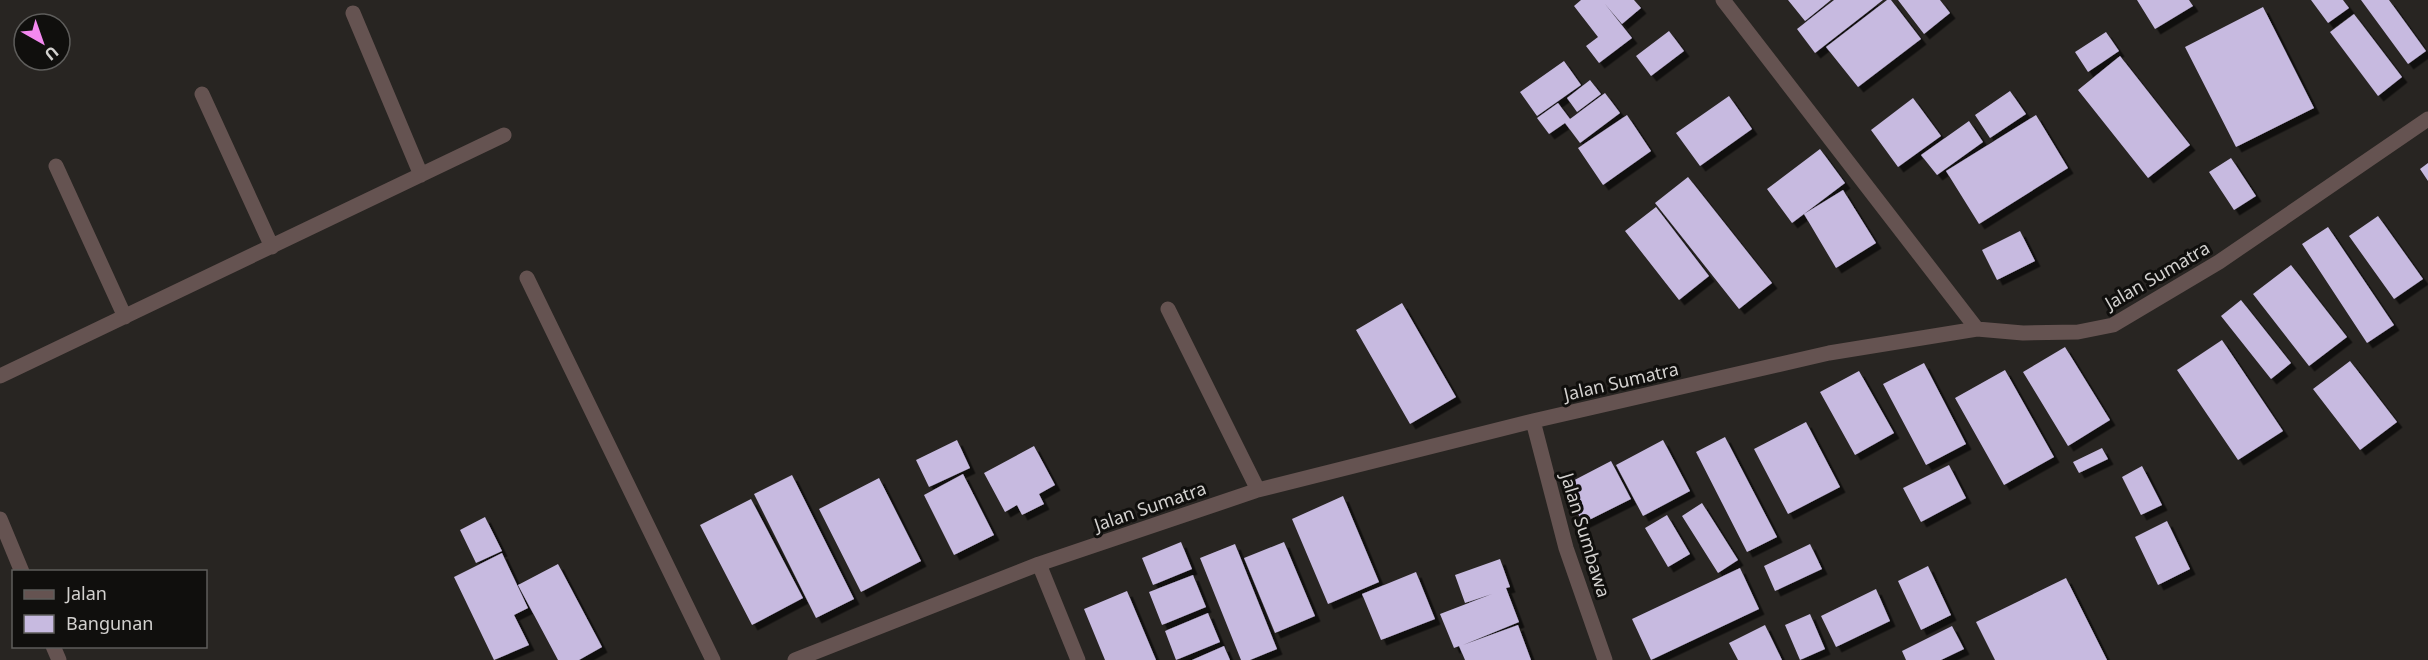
<svg xmlns="http://www.w3.org/2000/svg" width="2428" height="660" viewBox="0 0 2428 660" font-family="'Noto Sans',sans-serif">
<style>
.building{fill:#c7bae0;filter:url(#shadow)}
.lines{fill:none;stroke-linecap:round;stroke-linejoin:round}
.minor{stroke:#655351;stroke-width:15}
.labels{text-anchor:middle;dominant-baseline:central;stroke-width:6;stroke-linejoin:round;paint-order:stroke}
.street-label{font-size:18px;fill:#d3d1cf;stroke:#100f0d}
</style>
<defs>
<filter id="shadow"><feDropShadow dx="5.5" dy="5.5" stdDeviation="0" flood-color="#0009"/></filter>
</defs>
<rect width="100%" height="100%" fill="#282522"/>
<!-- building -->
<path class="building" d="M 1581,0 L 1634,0 L 1641,8 L 1622,24 L 1605,4 L 1632,38 L 1599,63 L 1586,46 L 1598,37 L 1574,6 Z
M 1788,0 L 1831,0 L 1805,21 Z
M 1834,0 L 1883,0 L 1815,53 L 1797,29 Z
M 1887,0 L 1891,0 L 1921,39 L 1858,87 L 1826,47 Z
M 1898,0 L 1940,0 L 1950,13 L 1924,34 Z
M 2137,0 L 2189,0 L 2193,6 L 2155,29 Z
M 2311,0 L 2343,0 L 2349,8 L 2328,23 Z
M 2361,0 L 2389,0 L 2426,51 L 2408,64 Z
M 2263,7 L 2314,108 L 2236,147 L 2185,47 Z
M 2354,14 L 2402,77 L 2378,96 L 2330,32 Z
M 1669,31 L 1684,51 L 1651,76 L 1636,56 Z
M 2106,32 L 2119,51 L 2088,72 L 2075,52 Z
M 2120,56 L 2190,145 L 2148,178 L 2078,90 Z
M 1564,61 L 1581,85 L 1537,116 L 1520,92 Z
M 1590,80 L 1601,94 L 1577,112 L 1567,98 Z
M 2010,91 L 2026,114 L 1990,138 L 1975,115 Z
M 1605,93 L 1620,113 L 1580,143 L 1565,123 L 1549,134 L 1537,118 L 1558,103 L 1570,119 Z
M 1729,96 L 1752,129 L 1700,166 L 1676,133 Z
M 1913,98 L 1941,136 L 1898,167 L 1871,130 Z
M 1627,115 L 1651,151 L 1603,185 L 1578,148 Z
M 2036,115 L 2068,168 L 1979,224 L 1946,171 Z
M 1969,121 L 1983,142 L 1937,175 L 1921,155 Z
M 1820,149 L 1845,183 L 1792,223 L 1767,189 Z
M 2231,158 L 2256,196 L 2234,210 L 2209,172 Z
M 2428,163 L 2428,181 L 2420,169 Z
M 1688,177 L 1772,283 L 1739,309 L 1655,203 Z
M 1843,190 L 1876,243 L 1836,268 L 1804,214 Z
M 1656,207 L 1709,276 L 1679,300 L 1625,231 Z
M 2378,216 L 2423,279 L 2394,299 L 2349,236 Z
M 2328,227 L 2394,325 L 2367,343 L 2302,244 Z
M 2020,231 L 2035,261 L 1997,280 L 1982,250 Z
M 2291,265 L 2347,337 L 2309,366 L 2253,294 Z
M 2241,300 L 2291,363 L 2271,379 L 2221,316 Z
M 1402,303 L 1456,397 L 1410,424 L 1356,330 Z
M 2222,340 L 2283,431 L 2238,460 L 2177,370 Z
M 2065,347 L 2110,420 L 2068,446 L 2023,372 Z
M 2350,361 L 2397,422 L 2360,450 L 2313,389 Z
M 1924,363 L 1966,444 L 1926,465 L 1883,384 Z
M 2005,370 L 2054,457 L 2004,485 L 1955,398 Z
M 1859,371 L 1894,433 L 1855,455 L 1820,392 Z
M 1806,422 L 1840,487 L 1788,514 L 1754,449 Z
M 1725,437 L 1777,537 L 1747,552 L 1696,452 Z
M 957,440 L 970,468 L 929,487 L 916,460 Z
M 1663,440 L 1690,491 L 1643,516 L 1616,465 Z
M 1034,446 L 1055,485 L 1039,494 L 1044,504 L 1022,515 L 1017,505 L 1005,512 L 984,473 Z
M 2102,448 L 2108,459 L 2079,473 L 2073,462 Z
M 1611,461 L 1631,499 L 1583,523 L 1563,486 Z
M 1949,465 L 1966,498 L 1921,522 L 1903,488 Z
M 2142,466 L 2162,505 L 2141,515 L 2122,477 Z
M 963,474 L 994,535 L 954,555 L 924,495 Z
M 792,475 L 854,599 L 816,618 L 754,494 Z
M 879,478 L 921,561 L 861,592 L 819,509 Z
M 1343,496 L 1379,582 L 1328,604 L 1292,519 Z
M 751,499 L 803,598 L 752,625 L 700,525 Z
M 1702,503 L 1738,560 L 1718,573 L 1682,516 Z
M 1667,515 L 1690,554 L 1668,567 L 1645,528 Z
M 485,517 L 502,551 L 476,563 L 460,530 Z
M 2167,521 L 2190,569 L 2158,585 L 2135,537 Z
M 1181,542 L 1192,569 L 1153,585 L 1142,558 Z
M 1284,542 L 1315,616 L 1275,633 L 1244,558 Z
M 1235,544 L 1277,649 L 1250,660 L 1241,660 L 1200,558 Z
M 1810,544 L 1822,569 L 1775,591 L 1764,566 Z
M 502,553 L 528,608 L 514,615 L 529,645 L 494,660 L 454,577 Z
M 1500,559 L 1510,587 L 1506,588 L 1519,622 L 1463,645 L 1518,625 L 1531,660 L 1465,660 L 1459,646 L 1454,648 L 1440,614 L 1492,594 L 1465,603 L 1455,575 Z
M 558,564 L 602,647 L 579,660 L 558,660 L 518,585 Z
M 1928,566 L 1951,615 L 1921,630 L 1898,581 Z
M 1740,568 L 1759,609 L 1651,660 L 1632,619 Z
M 1416,572 L 1435,619 L 1381,640 L 1362,594 Z
M 1193,575 L 1206,607 L 1162,625 L 1149,592 Z
M 2066,578 L 2107,660 L 1995,660 L 1976,622 Z
M 1876,589 L 1890,621 L 1836,647 L 1821,616 Z
M 1127,591 L 1156,660 L 1105,660 L 1084,609 Z
M 1208,613 L 1220,642 L 1176,660 L 1165,631 Z
M 1810,614 L 1825,649 L 1800,660 L 1785,625 Z
M 1765,625 L 1782,660 L 1738,660 L 1729,643 Z
M 1952,626 L 1964,649 L 1941,660 L 1906,660 L 1902,651 Z
M 1224,646 L 1230,660 L 1192,660 Z"/>
<g class="lines">
<!-- minor -->
<path class="minor" d="M 1723,0 L 1977,329
M 353,13 L 421,175
M 202,94 L 272,247
M 56,166 L 125,317
M 527,278 L 713,660
M 1168,309 L 1258,490
M 0,376 L 504,135
M 1533,421 L 1566,548 L 1605,660
M 0,519 L 22,572
M 1039,564 L 1078,660
M 53,646 L 59,660
M 795,660 L 1039,564 L 1258,490 L 1533,421 L 1829,353 L 1977,329 L 2023,333 L 2078,332 L 2113,325 L 2219,262 L 2428,119"/>
</g>
<g class="labels">
<!-- street labels -->
<g class="street-label">
<text transform="translate(2157 275) rotate(-30)">Jalan Sumatra</text>
<text transform="translate(1621 381) rotate(-13)">Jalan Sumatra</text>
<text transform="translate(1150 506) rotate(-19)">Jalan Sumatra</text>
<text transform="translate(1586 535) rotate(73)">Jalan Sumbawa</text>
</g>
</g>
<!-- legend -->
<rect x="12" y="570" width="195" height="78" fill="#100f0d" stroke="#5e5d5b" stroke-width="1.5"/>
<rect x="24" y="590" width="30" height="9" fill="#655351" stroke="#5e5d5b" stroke-width="1.5"/>
<text x="66" y="600" font-size="18" fill="#d3d1cf">Jalan</text>
<rect x="24" y="615" width="30" height="18" fill="#c7bae0" stroke="#5e5d5b" stroke-width="1.5"/>
<text x="66" y="630" font-size="18" fill="#d3d1cf">Bangunan</text>
<!-- north arrow -->
<g transform="translate(42 42) rotate(140)"><circle r="28" fill="#100f0d" stroke="#5e5d5b" stroke-width="1.5"/>
<path d="M0-4.5L10 22L0 15L-10 22Z" fill="#f489f0"/>
<text y="-9" font-size="16" font-weight="bold" text-anchor="middle" fill="#d3d1cf">U</text>
</g>
</svg>
